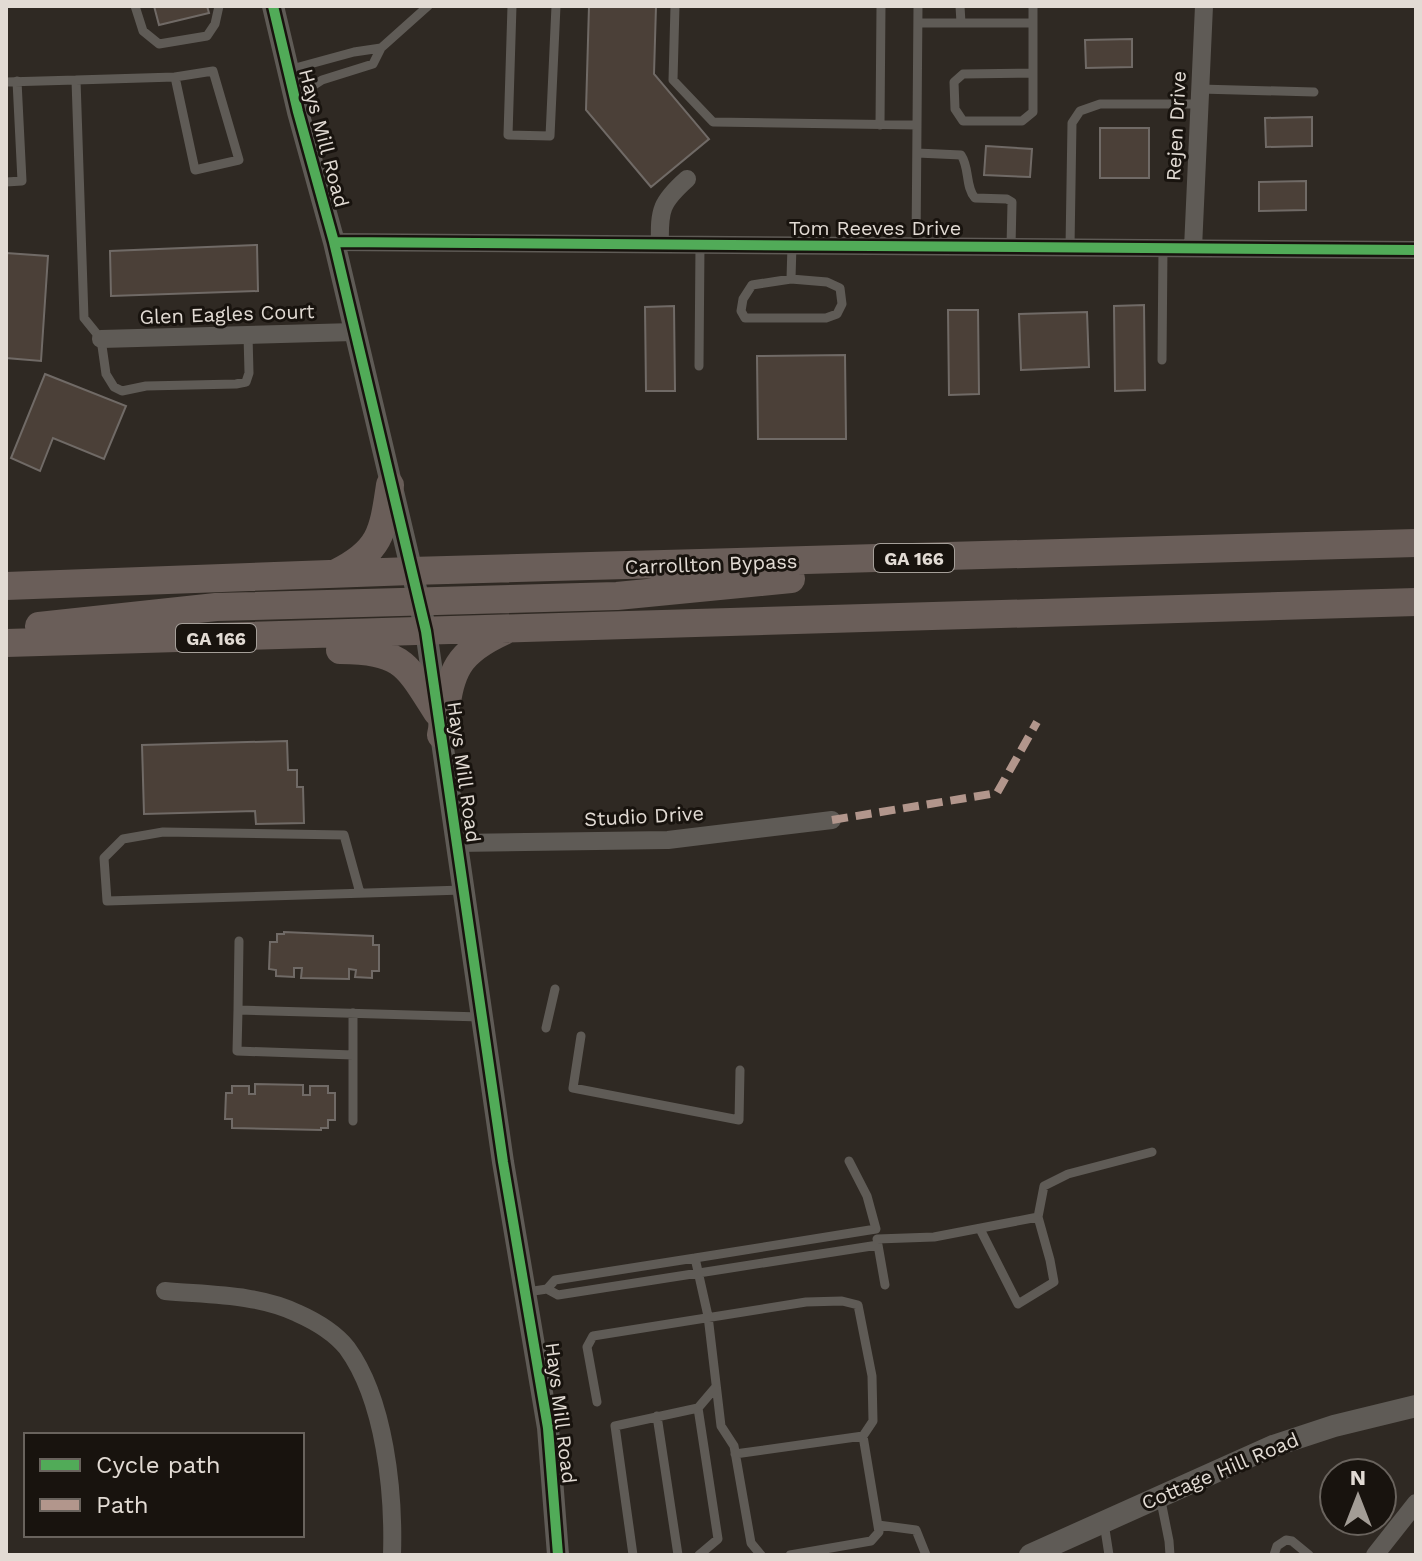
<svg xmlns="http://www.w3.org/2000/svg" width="1422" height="1561" viewBox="0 0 1422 1561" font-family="'Work Sans',sans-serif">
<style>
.building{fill:#4b4038;stroke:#706a66;stroke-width:2}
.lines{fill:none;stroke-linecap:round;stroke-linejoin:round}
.service{stroke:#5f5b56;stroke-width:9}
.minor{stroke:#5f5b56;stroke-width:18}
.tertiary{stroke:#5f5b56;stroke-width:22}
.primary{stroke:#6a5e59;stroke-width:28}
.quiet{stroke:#b2968c;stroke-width:8;stroke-dasharray:16 8;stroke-linecap:butt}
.cycleway-casing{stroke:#18130e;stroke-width:15}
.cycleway{stroke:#51ab58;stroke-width:10}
.labels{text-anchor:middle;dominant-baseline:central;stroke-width:6;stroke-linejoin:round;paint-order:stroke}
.shield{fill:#18130e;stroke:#a59f99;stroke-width:2}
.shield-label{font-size:18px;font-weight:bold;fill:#e2dbd4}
.street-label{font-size:20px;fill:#e2dbd4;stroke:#18130e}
</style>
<rect width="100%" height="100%" fill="#2f2923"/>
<!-- building -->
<path class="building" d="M 154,6 L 207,6 L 209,13 L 159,25 Z
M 589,6 L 656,6 L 654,74 L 709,139 L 651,187 L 586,110 Z
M 1132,39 L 1132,67 L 1086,68 L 1085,40 Z
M 1312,117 L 1312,146 L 1266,147 L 1265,118 Z
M 1100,128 L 1149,128 L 1149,178 L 1100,178 Z
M 986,146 L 1032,149 L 1030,177 L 984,175 Z
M 1306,181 L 1306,210 L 1259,211 L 1259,182 Z
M 257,245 L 258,291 L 111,296 L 110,251 Z
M 6,253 L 48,256 L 41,361 L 6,358 Z
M 1144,305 L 1145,390 L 1115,391 L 1114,306 Z
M 674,306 L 675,391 L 646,391 L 645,307 Z
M 948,310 L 978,310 L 979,394 L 949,395 Z
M 1087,312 L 1089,367 L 1021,370 L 1019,314 Z
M 845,355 L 846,439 L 758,439 L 757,356 Z
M 45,374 L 126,406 L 104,459 L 53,438 L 40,471 L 11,458 Z
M 287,741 L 288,770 L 297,770 L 297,787 L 303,787 L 304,823 L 256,824 L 255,811 L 144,814 L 142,745 Z
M 284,932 L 373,936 L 373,945 L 379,945 L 379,971 L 372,971 L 372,978 L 355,977 L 356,970 L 349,969 L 349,979 L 301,978 L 302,968 L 294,968 L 294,977 L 276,976 L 276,970 L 269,969 L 270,942 L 277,942 L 277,934 L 284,934 Z
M 255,1084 L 303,1085 L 303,1095 L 310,1095 L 310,1086 L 328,1086 L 328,1093 L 335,1093 L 335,1120 L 328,1120 L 328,1128 L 321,1128 L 321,1130 L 232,1128 L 232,1119 L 225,1119 L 226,1093 L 232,1093 L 232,1086 L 249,1086 L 249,1094 L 255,1094 Z"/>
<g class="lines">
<!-- service -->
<path class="service" d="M 135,6 L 143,31 L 159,44 L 207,36 L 215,24 L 219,6
M 512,6 L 508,135 L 550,136 L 556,6
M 675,6 L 673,80 L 713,122 L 917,125
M 960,6 L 961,23
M 1033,6 C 1033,41 1033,77 1033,112 L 1022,121 L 963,121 L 955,109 L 954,82 L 963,74 L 1033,73
M 918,23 L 1033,23
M 381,48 L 428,6
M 288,70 L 354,52 L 381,48 L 373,64 L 322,80 L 297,96
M 76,80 L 175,77 L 213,71 L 239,160 L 195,170 L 175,77
M 6,82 L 76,80 L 84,318 L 101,339 L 106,374 L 114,387 L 122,391 L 146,386 L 236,384 L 246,382 L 249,373 L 248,335
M 1200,89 L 1314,92
M 880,125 L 881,6
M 917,153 L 961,155 C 970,168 965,187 975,198 L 1007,199 L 1012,202 L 1011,247
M 6,182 L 22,181 L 17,81
M 916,246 L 918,6
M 1070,247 L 1072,123 L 1080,111 L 1100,104 L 1199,104
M 791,279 L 827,282 L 840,288 L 842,304 L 837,314 L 826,318 L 745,318 L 741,311 L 743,299 L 752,285 Z
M 791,279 L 792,245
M 1162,360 L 1163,248
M 699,366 L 700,245
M 360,893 L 344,835 L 163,832 L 123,839 L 104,858 L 107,901 L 463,890
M 239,941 L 238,1010 L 481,1017
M 238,1010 L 237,1051 L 353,1055 L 353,1121
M 546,1028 L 555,989
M 581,1036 L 573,1088 L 739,1120 L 740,1070
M 353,1055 L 353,1013
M 980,1229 L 1018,1304 L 1054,1282 L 1050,1260 L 1038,1217 L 1044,1186 L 1068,1174 L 1152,1152
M 877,1239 L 934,1237 L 1038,1217
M 695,1258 L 876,1229 L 867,1196 L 849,1161
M 547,1289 L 555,1280 L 695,1258 L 708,1316 L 721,1426 L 734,1446 L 751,1543 L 761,1555
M 527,1292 L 547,1289 L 558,1295 L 878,1245 L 885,1285
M 597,1402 L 587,1347 L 593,1336 L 806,1302 L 842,1301 L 858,1305 L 872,1376 L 873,1421 L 863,1436 L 735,1454
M 657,1416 L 678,1555
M 1160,1496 L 1169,1541 L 1170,1555
M 1104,1523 L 1109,1555
M 878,1525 L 916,1530 L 926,1555
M 633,1555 L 615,1426 L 698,1408
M 699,1555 L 718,1539 L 698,1408 L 715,1388
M 790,1555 L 871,1541 L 879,1532 L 863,1436
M 1274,1555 L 1277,1546 L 1286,1540 L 1292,1541 L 1309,1555"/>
<!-- minor -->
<path class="minor" d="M 334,242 L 1416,250
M 660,244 C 659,210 661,202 687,179
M 1193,248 L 1204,6
M 101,339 L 354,332
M 456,843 L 668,840 L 832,820
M 165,1291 C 208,1295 258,1294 297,1313 C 315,1321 335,1333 347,1348 C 385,1400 394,1492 392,1555
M 1375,1555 L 1416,1503"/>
<!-- tertiary -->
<path class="tertiary" d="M 273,6 L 298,112 L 334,242 L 426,631 L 503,1162 L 548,1428 L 558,1555
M 1030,1555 L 1273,1446 L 1334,1426 L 1416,1406"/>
<!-- primary -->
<path class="primary" d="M 336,573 C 381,551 383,532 390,485
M 6,586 L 411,571 L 1416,543
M 39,626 L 216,607 L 617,596 L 791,579
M 6,643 L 1416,602
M 340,650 C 402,651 406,663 437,712
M 441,735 C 452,678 447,657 504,631"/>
<!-- quiet -->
<path class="quiet" d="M 832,820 L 997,793 L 1037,722"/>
<defs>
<path id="cycleway" d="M 273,6 L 298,112 L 334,242 L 426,631 L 503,1162 L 548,1428 L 558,1555
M 334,242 L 1416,250"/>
</defs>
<!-- cycleway casing -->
<use href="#cycleway" class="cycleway-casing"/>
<!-- cycleway -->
<use href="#cycleway" class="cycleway"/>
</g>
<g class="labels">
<!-- shield labels -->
<g class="shield">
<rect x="874" y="544" width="80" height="28" rx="6"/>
<rect x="176" y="624" width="80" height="28" rx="6"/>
</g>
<g class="shield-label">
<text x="914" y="558">GA 166</text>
<text x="216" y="638">GA 166</text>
</g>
<!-- street labels -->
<g class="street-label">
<text transform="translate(1176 126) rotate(-87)">Rejen Drive</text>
<text transform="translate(324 138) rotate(75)">Hays Mill Road</text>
<text x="875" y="228">Tom Reeves Drive</text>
<text transform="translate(227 314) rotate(-2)">Glen Eagles Court</text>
<text transform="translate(711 564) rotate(-2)">Carrollton Bypass</text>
<text transform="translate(464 772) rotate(82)">Hays Mill Road</text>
<text transform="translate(644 816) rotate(-3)">Studio Drive</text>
<text transform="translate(561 1413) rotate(83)">Hays Mill Road</text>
<text transform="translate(1220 1471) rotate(-23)">Cottage Hill Road</text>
</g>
</g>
<!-- border -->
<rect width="1422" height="1561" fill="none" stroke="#e2dbd4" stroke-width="16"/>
<!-- legend -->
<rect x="24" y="1433" width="280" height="104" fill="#18130e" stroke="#69635d" stroke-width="2"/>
<rect x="40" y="1459" width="40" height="12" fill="#51ab58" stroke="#69635d" stroke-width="2"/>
<text x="96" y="1473" font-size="24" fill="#e2dbd4">Cycle path</text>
<rect x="40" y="1499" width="40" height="12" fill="#b2968c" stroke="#69635d" stroke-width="2"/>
<text x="96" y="1513" font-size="24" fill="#e2dbd4">Path</text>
<!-- north arrow -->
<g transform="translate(1358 1497)"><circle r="38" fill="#18130e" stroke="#69635d" stroke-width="2"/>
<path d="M0-6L14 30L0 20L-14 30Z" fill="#a39d96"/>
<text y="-12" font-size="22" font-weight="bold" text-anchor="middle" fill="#e2dbd4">N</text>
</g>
</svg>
